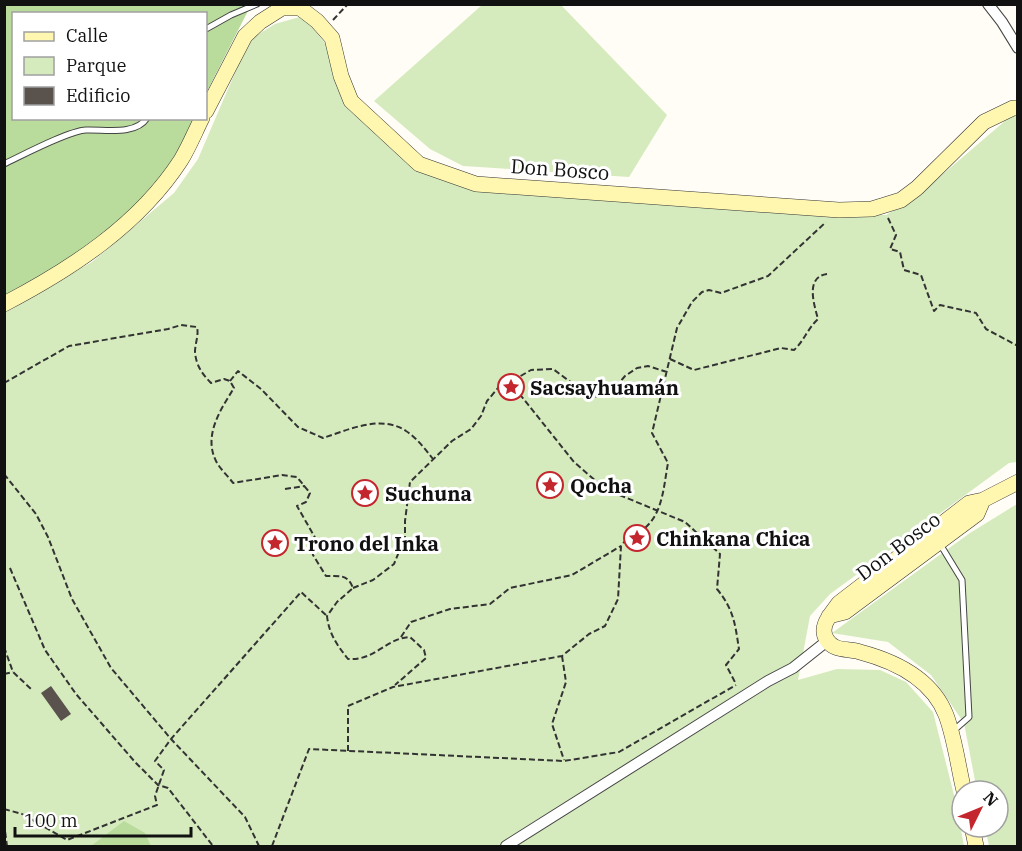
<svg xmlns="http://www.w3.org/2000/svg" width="1022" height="851" viewBox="0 0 1022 851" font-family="'IBM Plex Serif',serif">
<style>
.green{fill:#d5ebbd}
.forest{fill:#b9dc9c}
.building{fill:#5a524d}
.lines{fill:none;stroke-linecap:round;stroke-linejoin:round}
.lane-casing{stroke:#444;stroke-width:7}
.street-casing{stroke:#444;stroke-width:12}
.secondary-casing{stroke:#333;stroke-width:16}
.path{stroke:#333;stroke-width:2;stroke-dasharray:6 3;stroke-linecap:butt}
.lane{stroke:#fff;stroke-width:5}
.street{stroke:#fff;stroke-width:10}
.secondary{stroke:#fff6b0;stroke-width:15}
.labels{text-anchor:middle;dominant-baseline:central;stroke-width:6;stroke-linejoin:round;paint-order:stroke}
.street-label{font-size:20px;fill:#111;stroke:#fff}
.poi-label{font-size:20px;font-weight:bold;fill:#111;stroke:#fff;text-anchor:start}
</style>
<rect width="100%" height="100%" fill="#fffdf5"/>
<!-- green -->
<path class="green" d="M 482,5 L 561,5 L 667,115 L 629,177 L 463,166 L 430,149 L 374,101 Z
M 303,16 L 340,62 L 364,116 L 418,165 L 477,185 L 850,215 L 886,215 L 915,198 L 1012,115 L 1017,115 L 1017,462 L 1009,463 L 830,594 L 810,616 L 798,680 L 837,669 L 880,670 L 906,682 L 933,712 L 956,803 L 964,846 L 5,846 L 4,312 L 92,262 L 174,193 L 198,159 L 249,40 L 275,24 Z
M 1017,504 L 1017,846 L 989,846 L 985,827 L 998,827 L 998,791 L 977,791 L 964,723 L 931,675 L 888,642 L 832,633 L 970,533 Z"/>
<!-- forest -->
<path class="forest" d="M 5,5 L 251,5 L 206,93 L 206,14 L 14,14 L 14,118 L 195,119 L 187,136 L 152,192 L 99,242 L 5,299 Z
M 124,821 L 145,833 L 151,846 L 91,846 Z"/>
<!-- building -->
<path class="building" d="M 51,686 L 71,714 L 61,721 L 41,693 Z"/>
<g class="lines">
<defs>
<path id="lane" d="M 206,29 L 231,15 L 257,4
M 4,164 C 23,155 68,131 86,130 C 104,129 135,136 147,118
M 940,544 L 962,580 L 969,717 L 953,731"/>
<path id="street" d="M 988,4 L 1002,22 L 1018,48
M 506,846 L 768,681 L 793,668 L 827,641"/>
<path id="secondary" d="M 206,111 L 245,36 L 260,22 L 282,8 L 300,8 L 317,21 L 332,38 L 341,76 L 351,101 L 419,164 L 476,184 L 839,210 L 872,209 L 901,200 L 917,188 L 984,122 L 1013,108 L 1018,108
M 4,304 C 71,269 139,225 181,160 C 189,147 195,132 202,118
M 829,616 L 845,612 L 977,514 L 983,500
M 964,791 C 958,766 955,739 946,715 C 932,679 894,661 860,652 C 847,648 835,652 827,640 C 818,627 831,614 839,603 L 969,503 L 983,500 L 1018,482
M 972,827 L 976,846"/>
</defs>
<!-- lane casing -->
<use href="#lane" class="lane-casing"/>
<!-- street casing -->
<use href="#street" class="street-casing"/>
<!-- secondary casing -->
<use href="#secondary" class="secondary-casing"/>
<!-- path -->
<path class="path" d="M 333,20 L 348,4
M 888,218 L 896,235 L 890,249 L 900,252 L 904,270 L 921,275 L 934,311 L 940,305 L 976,313 L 986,329 L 1018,346
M 670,359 L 694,370 L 781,348 L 794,350 C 804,341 808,328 818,319 C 814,304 805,277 827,274
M 230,381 L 238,371 L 261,389 L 298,427 L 323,438 C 348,430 381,414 406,431 C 417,438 425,449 433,459
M 4,383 L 69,346 L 168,329 L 181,325 L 197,327 C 199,336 195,343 195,352 C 196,365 202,374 211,383 L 224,379 L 230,381 L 234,388 C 221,409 203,435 216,461 C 220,469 228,476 233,483 L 282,475 L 297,477 L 310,493 L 306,502 L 297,506 L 317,541 L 317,545 L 312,550 L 313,555 L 326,576 C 339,576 348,574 353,588 L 337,602 L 327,616 C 329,634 337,645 348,659 C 375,661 386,638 410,637 L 424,650 L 426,658 L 395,685
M 505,385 L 531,370 L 553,369 L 580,389 L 597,397 L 613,390 L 625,376 L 637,368 L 648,366 L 667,372
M 4,474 L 36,514 L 48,537 L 72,599 L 111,668 L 171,739 L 301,592 L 327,616
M 285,489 L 305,486
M 10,568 L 45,650 L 76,694 L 135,762 L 158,785 L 168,788 L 213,846
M 353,588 L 373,580 L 394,564 L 405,537 L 405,521 L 410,482 L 452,441 L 471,429 L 481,416 L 487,401 L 498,388 L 505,385 L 511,387 L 522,397 L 574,462 L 605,489 L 685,522 L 720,554 L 717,589 C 734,610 735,624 739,649 L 726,665 L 736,684
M 401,637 L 411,622 L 450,609 L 490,604 L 510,588 L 572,575 L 621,546
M 4,647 L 13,672 L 31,689
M 562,656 L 566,682 L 552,724 L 564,760
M 4,674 L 13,672
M 348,751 L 348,706 L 393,687 L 562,656 L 589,634 L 605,626 L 618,599 L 621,546 C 628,535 639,535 647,526 C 663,511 664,484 668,463 L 652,433 L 677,328 L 692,302 L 702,292 L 709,290 L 721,293 L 768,276 L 826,222
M 4,809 L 22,814 L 67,840 L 157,805 L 155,796 L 164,770 L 155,761 L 171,739 L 245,817 L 259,846
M 4,823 L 7,846
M 272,846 L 309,749 L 564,761 L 619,752 L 736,685"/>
<!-- lane -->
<use href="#lane" class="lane"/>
<!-- street -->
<use href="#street" class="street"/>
<!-- secondary -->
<use href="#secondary" class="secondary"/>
</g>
<!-- icons -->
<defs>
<symbol id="sight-ring" viewBox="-11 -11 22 22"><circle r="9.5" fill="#fff" stroke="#c4262e" stroke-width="1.5"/><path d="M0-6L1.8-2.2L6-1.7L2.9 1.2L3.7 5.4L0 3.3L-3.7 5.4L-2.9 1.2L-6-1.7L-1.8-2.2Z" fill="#c4262e"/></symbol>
</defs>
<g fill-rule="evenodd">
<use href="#sight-ring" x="496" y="372" width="30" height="30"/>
<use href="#sight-ring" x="535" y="470" width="30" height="30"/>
<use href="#sight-ring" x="350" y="478" width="30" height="30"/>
<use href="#sight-ring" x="622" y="523" width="30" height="30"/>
<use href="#sight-ring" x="260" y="528" width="30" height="30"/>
</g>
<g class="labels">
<!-- street labels -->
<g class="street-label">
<text transform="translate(560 169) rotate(4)">Don Bosco</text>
<text transform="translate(898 546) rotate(-37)">Don Bosco</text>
</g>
<!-- poi labels -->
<g class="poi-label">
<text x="530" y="387">Sacsayhuamán</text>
<text x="570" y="485">Qocha</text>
<text x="385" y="493">Suchuna</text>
<text x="656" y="538">Chinkana Chica</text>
<text x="294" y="543">Trono del Inka</text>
</g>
</g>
<!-- border -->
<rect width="1022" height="851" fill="none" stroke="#111111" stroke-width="12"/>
<!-- legend -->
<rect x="12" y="12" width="195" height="108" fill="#ffffff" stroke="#a0a0a0" stroke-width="1.5"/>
<rect x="24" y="32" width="30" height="9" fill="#fff6b0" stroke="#a0a0a0" stroke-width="1.5"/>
<text x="66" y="42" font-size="18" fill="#111111">Calle</text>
<rect x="24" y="57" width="30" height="18" fill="#d5ebbd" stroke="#a0a0a0" stroke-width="1.5"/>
<text x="66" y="72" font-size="18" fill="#111111">Parque</text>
<rect x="24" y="87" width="30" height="18" fill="#5a524d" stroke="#a0a0a0" stroke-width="1.5"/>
<text x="66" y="102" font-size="18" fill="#111111">Edificio</text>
<!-- north arrow -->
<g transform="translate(980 809) rotate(47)"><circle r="28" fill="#ffffff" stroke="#a0a0a0" stroke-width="1.5"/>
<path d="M0-4.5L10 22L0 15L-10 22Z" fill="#c4262e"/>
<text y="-9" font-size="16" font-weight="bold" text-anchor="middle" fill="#111111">N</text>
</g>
<!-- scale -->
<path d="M15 827v9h176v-9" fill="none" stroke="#111111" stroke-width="3"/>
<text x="24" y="827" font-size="18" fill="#111111" stroke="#ffffff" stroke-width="4.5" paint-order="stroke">100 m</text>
</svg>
